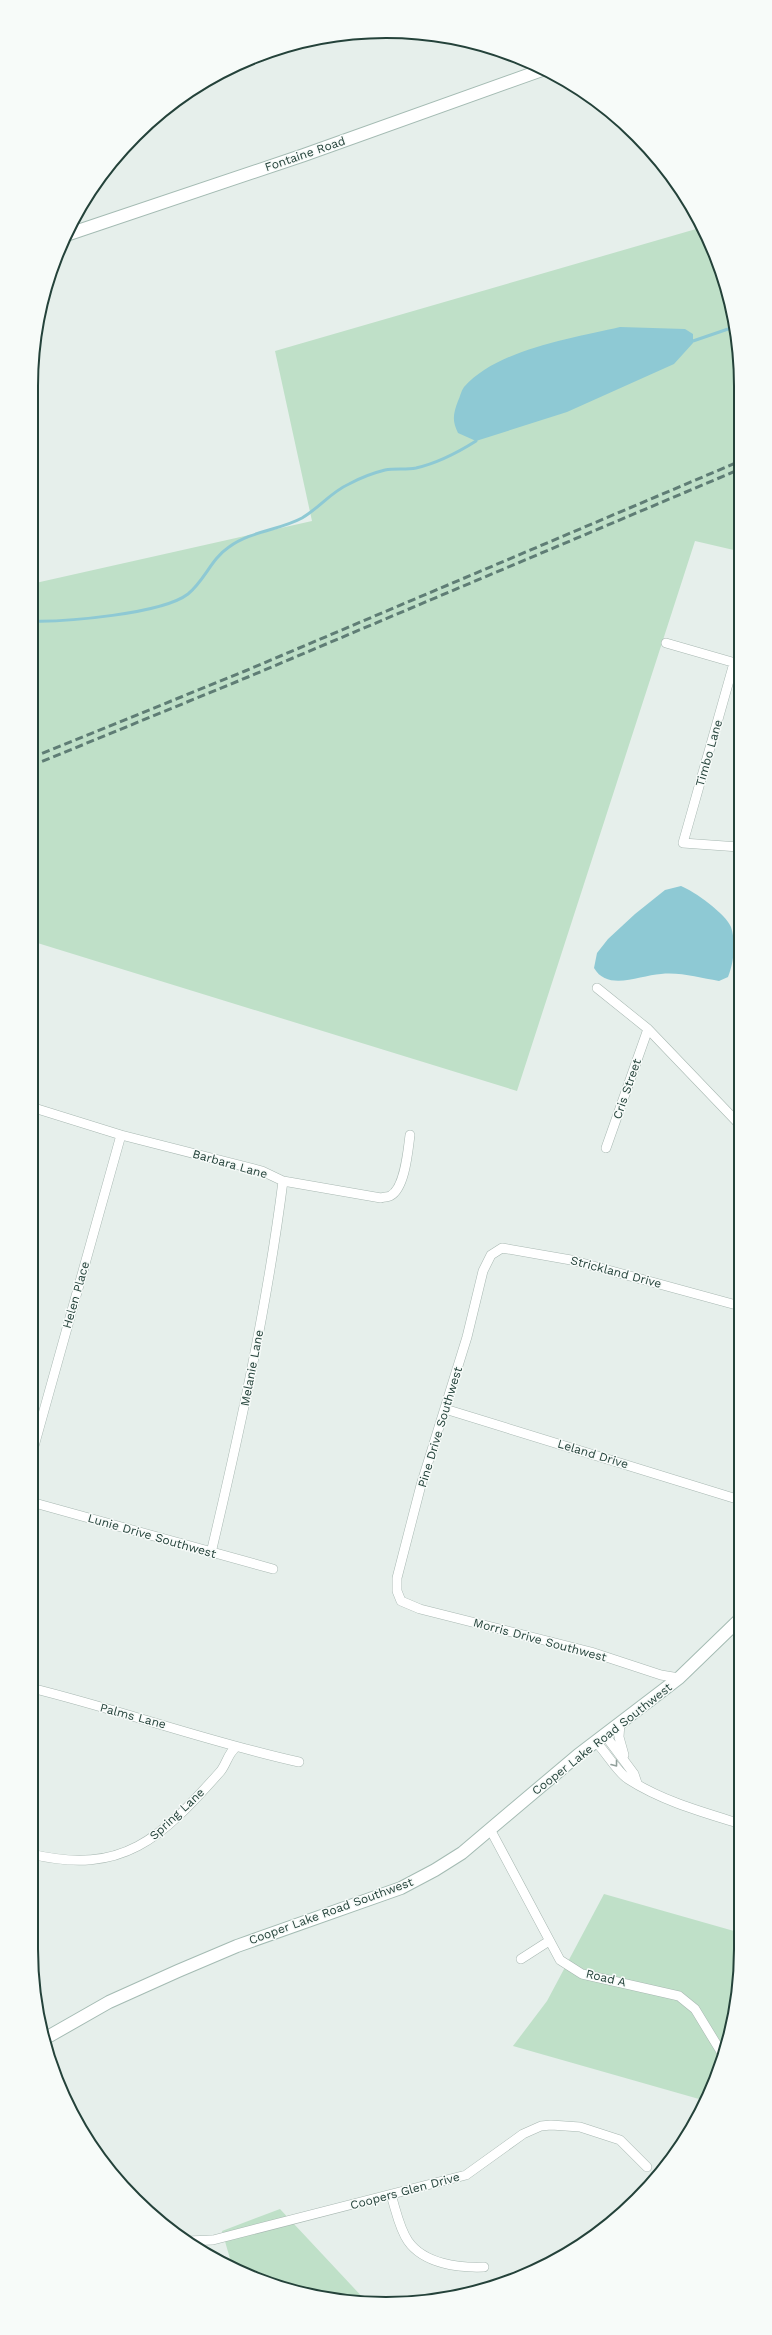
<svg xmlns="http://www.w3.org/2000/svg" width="772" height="2335" viewBox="0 0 772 2335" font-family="'Work Sans',sans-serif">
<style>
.green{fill:#bfe0c8}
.water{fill:#8ec9d4}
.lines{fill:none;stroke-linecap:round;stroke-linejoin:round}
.stream{stroke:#8ec9d4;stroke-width:3}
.street-casing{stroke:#a8b8b2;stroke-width:10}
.secondary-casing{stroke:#a4bbb3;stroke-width:14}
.street{stroke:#fff;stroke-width:9}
.secondary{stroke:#fff;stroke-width:12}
.rail{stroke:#5f7d75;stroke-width:3;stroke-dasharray:8 4;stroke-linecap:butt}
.oneway{stroke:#92a09c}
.labels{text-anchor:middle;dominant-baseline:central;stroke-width:3;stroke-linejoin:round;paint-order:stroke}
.street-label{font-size:12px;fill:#24423a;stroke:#f7fbf9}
.rim{fill:none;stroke:#24423a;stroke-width:2}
</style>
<rect width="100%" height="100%" fill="#e6efeb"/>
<!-- green -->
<path class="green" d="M 703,227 L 738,339 L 738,551 L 695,541 L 517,1091 L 31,941 L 31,584 L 312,521 L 275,351 Z
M 604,1894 L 741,1933 C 741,1989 732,2051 706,2101 L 513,2046 L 547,2001 Z
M 280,2209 L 367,2302 L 340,2301 L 233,2269 L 222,2231 Z"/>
<!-- water -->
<path class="water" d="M 620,327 L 685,329 L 693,334 L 693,343 L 674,364 L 567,412 L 476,441 L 458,433 C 452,421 453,414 458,401 C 460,397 461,391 464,387 C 498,349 573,338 620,327 Z
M 681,886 C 694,891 726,914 731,927 C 736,942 734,962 728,977 L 719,981 C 700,978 681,972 661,974 C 640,975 608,992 594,968 L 597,953 L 608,939 L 635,914 L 665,890 Z"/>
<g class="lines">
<!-- stream -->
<path class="stream" d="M 693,341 L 734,327
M 31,621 C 65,622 162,614 188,594 C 205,580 211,559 229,547 C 251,531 280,530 302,518 C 319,508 331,492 349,484 C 360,478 373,473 385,470 C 395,468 406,470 416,468 C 438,463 457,453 476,441"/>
<defs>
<path id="street" d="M 666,643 L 739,664
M 734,663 L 683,843 L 739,847
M 597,988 L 648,1029 L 739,1124
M 31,1107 L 121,1135 L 262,1171 L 283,1181 L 381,1198 C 383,1197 388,1197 390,1196 C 405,1189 408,1150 410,1135
M 606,1148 L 648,1029
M 445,1409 L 740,1500
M 31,1457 L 121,1135
M 31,1502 L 273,1569
M 211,1553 C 240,1430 267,1307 283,1181
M 679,1678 L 661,1675 L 591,1652 L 420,1609 L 401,1601 L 397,1591 L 397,1578 L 421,1485 L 467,1337 L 483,1271 L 491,1255 L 502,1248 L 571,1260 L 740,1306
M 31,1688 C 121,1710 208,1742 299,1762
M 620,1723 L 619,1737 L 624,1755
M 605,1735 L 634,1774 L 637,1783
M 596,1742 C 605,1751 618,1773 628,1779 C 662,1801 702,1812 741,1824
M 490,1829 L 560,1960 L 582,1974 L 679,1996 L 695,2009 L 723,2055
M 31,1854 C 123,1876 161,1838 219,1773 C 226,1766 227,1755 235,1748
M 521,1959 L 549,1941
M 391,2195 C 396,2210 399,2228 408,2241 C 424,2264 459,2268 484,2267
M 187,2241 L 213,2240 L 466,2175 L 523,2134 L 541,2126 L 551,2125 L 580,2127 L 620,2140 L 647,2167"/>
<path id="secondary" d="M 66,235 L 304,155 L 542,70
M 44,2039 L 109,2002 L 178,1971 L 237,1946 L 401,1888 L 435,1870 L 462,1853 L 578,1755 L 679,1678 L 740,1619"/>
</defs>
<!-- street casing -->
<use href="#street" class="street-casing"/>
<!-- secondary casing -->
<use href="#secondary" class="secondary-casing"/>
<!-- street -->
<use href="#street" class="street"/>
<!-- secondary -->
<use href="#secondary" class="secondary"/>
<!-- rail -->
<path class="rail" d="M 31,758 L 245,671 L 738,462
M 31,766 L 248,677 L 738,470"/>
</g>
<!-- one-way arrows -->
<defs><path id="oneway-chevron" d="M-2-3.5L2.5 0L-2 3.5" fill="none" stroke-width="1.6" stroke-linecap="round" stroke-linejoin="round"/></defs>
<use class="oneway" href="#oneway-chevron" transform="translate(615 1764) rotate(52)"/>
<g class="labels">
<!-- street labels -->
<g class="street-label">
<text transform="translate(305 154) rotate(-19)">Fontaine Road</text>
<text transform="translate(709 753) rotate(-74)">Timbo Lane</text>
<text transform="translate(627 1089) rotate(-71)">Cris Street</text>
<text transform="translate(230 1164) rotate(16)">Barbara Lane</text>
<text transform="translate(616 1272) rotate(15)">Strickland Drive</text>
<text transform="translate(76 1295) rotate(-74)">Helen Place</text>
<text transform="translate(252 1368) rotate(-79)">Melanie Lane</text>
<text transform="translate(440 1427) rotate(-73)">Pine Drive Southwest</text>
<text transform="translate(593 1454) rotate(17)">Leland Drive</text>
<text transform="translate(152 1536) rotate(16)">Lunie Drive Southwest</text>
<text transform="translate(540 1640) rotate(15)">Morris Drive Southwest</text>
<text transform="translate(133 1716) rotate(15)">Palms Lane</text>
<text transform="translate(602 1739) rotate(-38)">Cooper Lake Road Southwest</text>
<text transform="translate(177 1814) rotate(-43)">Spring Lane</text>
<text transform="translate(331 1911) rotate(-20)">Cooper Lake Road Southwest</text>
<text transform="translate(606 1978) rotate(13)">Road A</text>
<text transform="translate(405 2191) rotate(-15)">Coopers Glen Drive</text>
</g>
</g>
<!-- crop -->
<path d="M0 0H772V2335H0ZM386 38H386A348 348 0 0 1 734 386V1949A348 348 0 0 1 386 2297H386A348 348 0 0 1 38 1949V386A348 348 0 0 1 386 38Z" fill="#f7fbf9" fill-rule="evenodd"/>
<path class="rim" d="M386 38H386A348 348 0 0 1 734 386V1949A348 348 0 0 1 386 2297H386A348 348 0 0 1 38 1949V386A348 348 0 0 1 386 38Z"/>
</svg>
